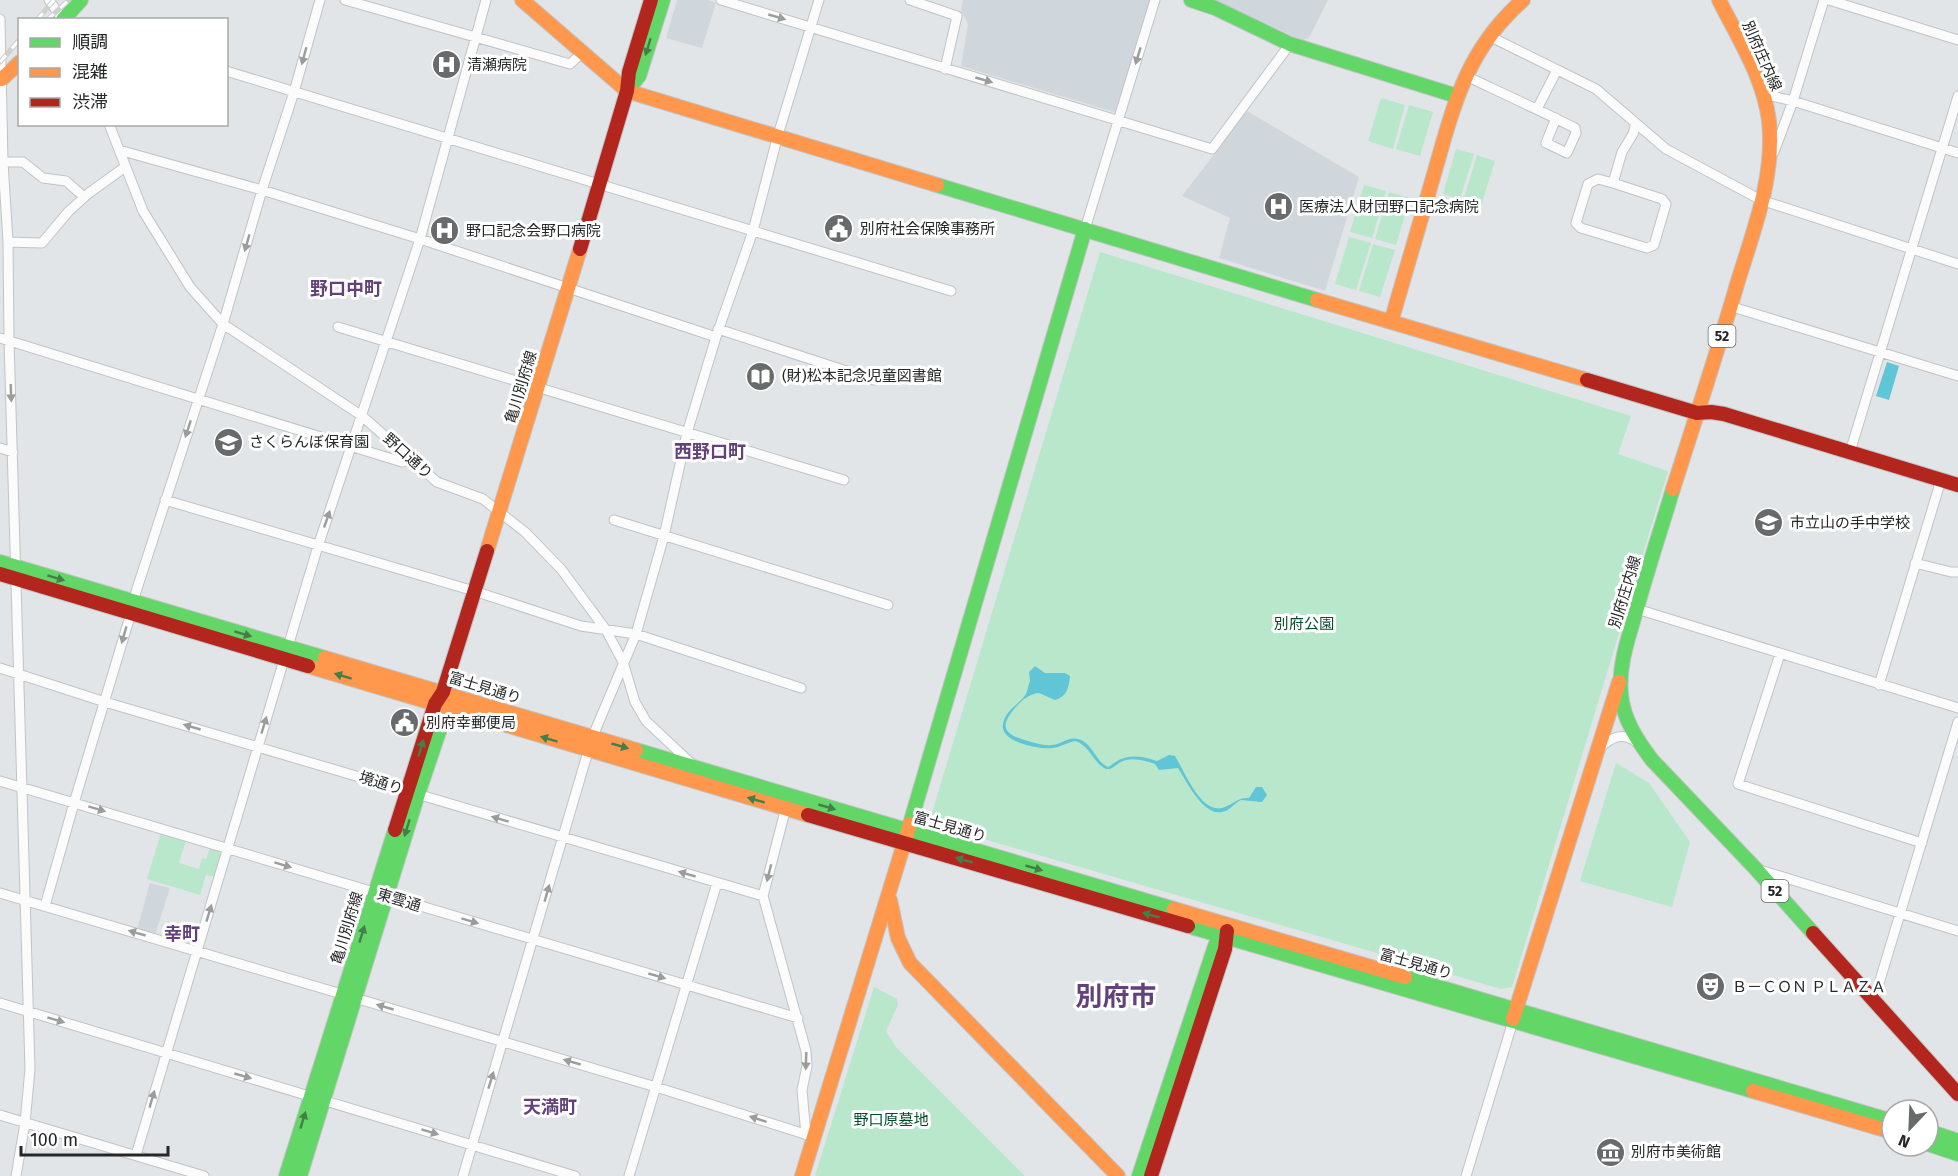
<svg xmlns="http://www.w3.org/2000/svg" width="1958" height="1176" viewBox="0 0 1958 1176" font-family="'Fira Sans','Noto Sans JP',sans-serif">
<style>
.built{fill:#d0d7dc}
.green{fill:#b8e7cc}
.water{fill:#60c5d6}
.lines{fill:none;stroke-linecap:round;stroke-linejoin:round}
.street-casing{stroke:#c1c3c5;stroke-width:11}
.fast-casing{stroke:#c1c3c5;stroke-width:16}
.slow-casing{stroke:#c1c3c5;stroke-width:16}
.jam-casing{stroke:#c1c3c5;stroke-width:16}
.street{stroke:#fbfbfb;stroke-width:9}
.fast{stroke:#63d668;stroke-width:14}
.slow{stroke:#ff974d;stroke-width:14}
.jam{stroke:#b3261e;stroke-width:14}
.rail-casing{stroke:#cecfcf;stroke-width:5}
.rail{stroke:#fff;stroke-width:3;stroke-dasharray:9;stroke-linecap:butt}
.oneway{fill:#9b9c9c}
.oneway2{fill:#447e48}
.labels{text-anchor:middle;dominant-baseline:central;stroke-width:6;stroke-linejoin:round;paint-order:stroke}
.shield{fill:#fff;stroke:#676868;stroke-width:1.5}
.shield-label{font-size:14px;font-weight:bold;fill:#262728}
.street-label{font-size:15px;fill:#262728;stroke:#fff}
.poi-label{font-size:15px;fill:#262728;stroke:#fff;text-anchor:start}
.park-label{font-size:15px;fill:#004d2b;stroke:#fff}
.quarter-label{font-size:18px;font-weight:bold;fill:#63417b;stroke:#fff}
.town-label{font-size:27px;font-weight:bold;fill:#63417b;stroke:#fff}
</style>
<rect width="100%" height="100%" fill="#e2e5e7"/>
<!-- built -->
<path class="built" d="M 677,0 L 708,0 L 716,3 L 702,48 L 666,38 Z
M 963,0 L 1151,0 L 1118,109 L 1114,112 L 961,66 L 968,24 L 961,10 Z
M 1213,0 L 1328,0 L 1309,38 L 1302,40 Z
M 1247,111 L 1359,177 L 1325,291 L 1219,258 L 1230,218 L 1182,196 Z
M 150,883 L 170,888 L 155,935 L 137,929 Z"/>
<!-- green -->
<path class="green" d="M 1381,98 L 1405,105 L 1393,149 L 1368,141 Z
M 1409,105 L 1433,112 L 1420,156 L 1396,149 Z
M 1456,149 L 1474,154 L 1460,199 L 1443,194 Z
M 1477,155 L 1495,161 L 1481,206 L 1463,201 Z
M 1364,185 L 1386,191 L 1372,238 L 1350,232 Z
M 1389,192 L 1410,198 L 1396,245 L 1375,239 Z
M 1349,237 L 1371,243 L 1356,290 L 1335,284 Z
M 1373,244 L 1395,250 L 1380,297 L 1359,291 Z
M 1100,252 L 1631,416 L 1618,454 L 1668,471 L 1512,987 L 1501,989 L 942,827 L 932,813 Z
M 1616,763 L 1649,783 L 1690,842 L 1672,907 L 1580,881 Z
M 161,833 L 186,841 L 179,863 L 199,869 L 202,858 L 206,859 L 210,848 L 222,851 L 215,877 L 206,875 L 200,895 L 147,879 Z
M 874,987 L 897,999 L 898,1005 L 886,1031 L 895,1046 L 1025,1176 L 815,1176 Z"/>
<!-- water -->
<path class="water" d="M 1887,362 L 1899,366 L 1889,400 L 1876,396 Z
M 1035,666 L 1045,673 L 1065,673 L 1070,676 C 1069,687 1067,697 1055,700 L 1039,693 C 1029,694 1022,700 1016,707 C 997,728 1006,735 1028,741 C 1036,743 1043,746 1051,745 C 1061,745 1068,736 1078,739 C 1093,743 1095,761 1108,767 C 1112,765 1116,761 1121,759 C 1133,754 1145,757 1157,761 L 1169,755 L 1175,756 C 1184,770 1200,813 1222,808 C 1233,805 1237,797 1249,798 L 1256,787 L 1262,787 L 1267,795 L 1262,802 L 1241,800 C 1234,803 1230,811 1222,812 C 1203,816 1187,782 1178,768 L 1159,770 L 1155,764 C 1144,760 1130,756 1119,763 C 1113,767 1113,769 1106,769 C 1092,762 1092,748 1076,741 C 1067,742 1061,747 1053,748 C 1040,750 999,742 1003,724 C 1005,710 1019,705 1026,694 C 1028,690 1028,685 1030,681 L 1029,672 Z"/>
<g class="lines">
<defs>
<path id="street" d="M 49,0 L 63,20
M 345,0 L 570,64 L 582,53
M 721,0 L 1212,149 L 1290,44
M 910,0 L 957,16 L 945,69
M 1829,0 L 1958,40
M 0,19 L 3,162 L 8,242 L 9,340 L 30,1069 L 25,1123 L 16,1176
M 1489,36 L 1596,89 L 1666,149 L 1761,200 L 1958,264
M 226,71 L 951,291
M 1466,76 C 1502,93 1539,110 1575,128 L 1576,133 L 1567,153 L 1546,143 L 1556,118
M 1763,94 L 1793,101 L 1958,153
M 1537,109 L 1557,70
M 109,124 L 143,211 L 190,287 L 223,324 L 362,416 L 437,482 L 483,499 L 525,532 L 561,569 L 606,630 L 623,662 L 635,702 L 646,721 L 694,766
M 119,150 L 262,190 L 420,239 L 716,337
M 1774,152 L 1793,101 L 1824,0
M 3,162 L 23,162 L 43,178 L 66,181 L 84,197
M 1613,183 L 1598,179 L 1588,184 L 1576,223 L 1581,228 L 1647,248 L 1654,245 L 1666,204 L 1662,199 L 1613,183 L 1622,152 L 1633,134 L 1636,123
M 1085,229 L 1155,0
M 8,242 L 42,243 L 68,212 L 89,193 L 125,167
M 1736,308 L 1958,376
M 338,327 L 844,480
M 718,329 L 874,380
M 0,338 L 402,462 L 411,460
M 0,448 L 13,452
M 1850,452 L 1958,96
M 165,500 L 474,591 L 581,626 L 636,634 L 801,688
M 614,520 L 888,605
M 1915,563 L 1951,572 L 1958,572
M 1637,609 L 1958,708
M 1780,654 L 1738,784 L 1922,843
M 0,668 L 105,702 L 763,896
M 1879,685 L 1941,480
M 1599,749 C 1610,738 1622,731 1636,742
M 0,781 L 798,1018
M 789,796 L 763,896 L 806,1051 L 807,1066 L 802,1090 L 806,1135
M 1760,870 L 1958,931
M 0,893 L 656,1087 L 814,1137
M 45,906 L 74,803 L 131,613 L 133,601 L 223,324 L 262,190 L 294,92 L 320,0
M 1874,1000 L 1958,722
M 0,1003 L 575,1176
M 0,1115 L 204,1176
M 136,1155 L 318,546 L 420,239 L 486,0
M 463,1176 L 592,738 L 636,634 L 664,536 L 687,433 L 716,337 L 753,231 L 778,135 L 819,0
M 629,1176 L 717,883
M 1466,1176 L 1513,1021"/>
<path id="fast" d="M 1191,0 L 1215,8 L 1290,44 L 1457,96
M 63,20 L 81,0
M 627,91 L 639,76 L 663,0
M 937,185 L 1317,300
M 1673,489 C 1661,529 1648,568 1637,608 C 1629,636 1618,665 1621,694 C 1623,719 1637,740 1652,760 L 1755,868 L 1813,933
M 0,562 L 325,658
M 636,750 L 1174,909
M 910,824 L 1085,229
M 1188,926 L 1753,1091
M 1405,977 L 1892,1121
M 1928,1131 L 1958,1141
M 1928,1144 L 1958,1154
M 286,1176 L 395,830
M 300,1176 L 418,794 L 447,708 L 445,700
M 1139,1176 L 1215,946 L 1224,930"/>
<path id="slow" d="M 522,0 L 627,91 L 937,185
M 2,79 L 20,62
M 1317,300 L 1587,380
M 1391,322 C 1405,275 1418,228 1432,181 C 1453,109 1464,52 1523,0
M 1673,489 C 1695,420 1718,350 1738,281 C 1754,229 1775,176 1769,121 C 1764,78 1738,38 1719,0
M 487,551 L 580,249
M 325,658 L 636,750
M 308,666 L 808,815
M 890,900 L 898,938 L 910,963 L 1118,1176
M 1174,909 L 1405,977
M 1513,1019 L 1619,682
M 1753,1091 L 1892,1132
M 802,1176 L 910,824"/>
<path id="jam" d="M 580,249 L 627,91 L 629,72 L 651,0
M 1587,380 L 1697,413 L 1711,412 L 1724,414 L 1958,485
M 0,574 L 308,666
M 808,815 L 1188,926
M 395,830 L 435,704 L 443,692 L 487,551
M 1813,933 L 1958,1094
M 1151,1176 L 1225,949 L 1227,931"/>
</defs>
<!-- street casing -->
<use href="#street" class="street-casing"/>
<!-- fast casing -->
<use href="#fast" class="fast-casing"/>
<!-- slow casing -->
<use href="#slow" class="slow-casing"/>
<!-- jam casing -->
<use href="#jam" class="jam-casing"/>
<!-- street -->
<use href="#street" class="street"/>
<!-- fast -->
<use href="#fast" class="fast"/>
<!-- slow -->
<use href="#slow" class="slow"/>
<!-- jam -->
<use href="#jam" class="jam"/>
<defs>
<path id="rail" d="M 37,20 L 54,0
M 47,20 L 69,0
M 0,62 L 20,39"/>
</defs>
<!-- rail casing -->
<use href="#rail" class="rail-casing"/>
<!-- rail -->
<use href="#rail" class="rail"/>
</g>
<!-- one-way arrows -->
<defs><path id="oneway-solid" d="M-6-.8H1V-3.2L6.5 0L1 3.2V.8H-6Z" transform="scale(1.5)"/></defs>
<g class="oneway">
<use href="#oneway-solid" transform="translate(777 17) rotate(16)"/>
<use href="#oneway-solid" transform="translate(304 56) rotate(105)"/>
<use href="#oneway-solid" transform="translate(1138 56) rotate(107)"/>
<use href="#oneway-solid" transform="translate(984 80) rotate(16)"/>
<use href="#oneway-solid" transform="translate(247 243) rotate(106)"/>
<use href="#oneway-solid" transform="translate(11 393) rotate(88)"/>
<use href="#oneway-solid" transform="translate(188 429) rotate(108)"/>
<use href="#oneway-solid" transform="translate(327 519) rotate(-71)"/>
<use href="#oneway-solid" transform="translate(124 635) rotate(106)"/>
<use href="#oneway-solid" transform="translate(264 725) rotate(-73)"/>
<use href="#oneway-solid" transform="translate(192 727) rotate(-164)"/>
<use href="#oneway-solid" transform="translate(97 809) rotate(17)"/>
<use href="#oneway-solid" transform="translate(500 819) rotate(-163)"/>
<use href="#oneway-solid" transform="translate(283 865) rotate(17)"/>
<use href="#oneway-solid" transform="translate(769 873) rotate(104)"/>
<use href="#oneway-solid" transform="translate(687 874) rotate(-164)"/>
<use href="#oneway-solid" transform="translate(547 893) rotate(-74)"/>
<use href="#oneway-solid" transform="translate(209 913) rotate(-73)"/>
<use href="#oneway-solid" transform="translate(470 921) rotate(17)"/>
<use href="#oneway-solid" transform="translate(137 933) rotate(-164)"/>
<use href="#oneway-solid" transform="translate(657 976) rotate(16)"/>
<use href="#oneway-solid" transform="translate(385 1007) rotate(-164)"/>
<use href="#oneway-solid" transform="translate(56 1020) rotate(17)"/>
<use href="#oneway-solid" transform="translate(806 1061) rotate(92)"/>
<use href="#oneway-solid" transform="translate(572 1062) rotate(-164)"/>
<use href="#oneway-solid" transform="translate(243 1076) rotate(16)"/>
<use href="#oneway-solid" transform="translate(491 1080) rotate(-73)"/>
<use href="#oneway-solid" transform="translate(152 1099) rotate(-74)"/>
<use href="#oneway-solid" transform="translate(758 1119) rotate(-162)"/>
<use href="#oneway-solid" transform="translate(430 1132) rotate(17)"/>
</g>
<g class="oneway2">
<use href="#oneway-solid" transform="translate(648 47) rotate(107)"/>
<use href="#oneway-solid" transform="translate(56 578) rotate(17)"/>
<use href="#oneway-solid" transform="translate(243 634) rotate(17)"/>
<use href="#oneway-solid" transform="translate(343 676) rotate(-163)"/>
<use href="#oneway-solid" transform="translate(549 739) rotate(-163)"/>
<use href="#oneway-solid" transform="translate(620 746) rotate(16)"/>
<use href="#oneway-solid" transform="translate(421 748) rotate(-72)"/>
<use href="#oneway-solid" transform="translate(756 800) rotate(-164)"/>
<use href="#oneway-solid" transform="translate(827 807) rotate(16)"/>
<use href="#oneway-solid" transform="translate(407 828) rotate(107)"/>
<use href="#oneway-solid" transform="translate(964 860) rotate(-164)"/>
<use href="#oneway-solid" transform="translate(1034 868) rotate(16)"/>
<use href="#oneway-solid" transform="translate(1151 915) rotate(-164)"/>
<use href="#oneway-solid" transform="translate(362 934) rotate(-73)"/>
<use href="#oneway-solid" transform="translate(303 1120) rotate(-73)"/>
</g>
<!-- icons -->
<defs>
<symbol id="hospital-disc" viewBox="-11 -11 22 22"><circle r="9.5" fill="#686a6b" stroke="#fff"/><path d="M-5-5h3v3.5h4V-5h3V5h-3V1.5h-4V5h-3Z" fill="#fff"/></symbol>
<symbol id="civic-disc" viewBox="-11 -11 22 22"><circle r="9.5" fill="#686a6b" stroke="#fff"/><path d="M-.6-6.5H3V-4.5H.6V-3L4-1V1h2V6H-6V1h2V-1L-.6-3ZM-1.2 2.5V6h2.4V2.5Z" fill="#fff"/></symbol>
<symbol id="library-disc" viewBox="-11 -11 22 22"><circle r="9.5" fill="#686a6b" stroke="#fff"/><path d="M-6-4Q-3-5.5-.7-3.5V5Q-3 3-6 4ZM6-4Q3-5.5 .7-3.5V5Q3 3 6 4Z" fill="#fff"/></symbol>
<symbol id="school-disc" viewBox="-11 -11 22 22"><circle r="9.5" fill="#686a6b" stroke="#fff"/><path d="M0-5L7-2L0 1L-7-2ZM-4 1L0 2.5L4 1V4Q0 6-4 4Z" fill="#fff"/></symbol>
<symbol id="theatre-disc" viewBox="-11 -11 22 22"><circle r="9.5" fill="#686a6b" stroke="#fff"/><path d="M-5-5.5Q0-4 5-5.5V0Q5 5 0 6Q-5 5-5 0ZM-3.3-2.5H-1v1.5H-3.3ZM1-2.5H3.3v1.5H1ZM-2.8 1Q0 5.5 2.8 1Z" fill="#fff"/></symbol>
<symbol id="museum-disc" viewBox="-11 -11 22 22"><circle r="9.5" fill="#686a6b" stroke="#fff"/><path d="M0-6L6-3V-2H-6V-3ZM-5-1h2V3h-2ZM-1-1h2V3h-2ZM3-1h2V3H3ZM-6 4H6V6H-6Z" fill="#fff"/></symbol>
</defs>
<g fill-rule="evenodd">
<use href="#hospital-disc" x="430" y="48" width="33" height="33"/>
<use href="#hospital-disc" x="1262" y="190" width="33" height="33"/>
<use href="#civic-disc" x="822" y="212" width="33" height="33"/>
<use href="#hospital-disc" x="428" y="214" width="33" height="33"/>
<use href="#library-disc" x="744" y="360" width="33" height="33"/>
<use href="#school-disc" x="212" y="426" width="33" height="33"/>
<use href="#school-disc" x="1752" y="506" width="33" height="33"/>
<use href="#civic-disc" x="388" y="706" width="33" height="33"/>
<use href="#theatre-disc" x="1694" y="970" width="33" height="33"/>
<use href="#museum-disc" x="1594" y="1136" width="33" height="33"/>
</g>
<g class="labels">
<!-- shield labels -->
<g class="shield">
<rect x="1708.5" y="325" width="27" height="22" rx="4.5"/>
<rect x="1761.5" y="880" width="27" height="22" rx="4.5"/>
</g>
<g class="shield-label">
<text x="1722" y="336">52</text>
<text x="1775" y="891">52</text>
</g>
<!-- street labels -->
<g class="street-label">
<text transform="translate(1762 56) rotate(66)">別府庄内線</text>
<text transform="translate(521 387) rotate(-73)">亀川別府線</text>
<text transform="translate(408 456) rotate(42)">野口通り</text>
<text transform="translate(1625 592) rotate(-73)">別府庄内線</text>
<text transform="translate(485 688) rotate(17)">富士見通り</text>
<text transform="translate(381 783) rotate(17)">境通り</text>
<text transform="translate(950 827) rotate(16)">富士見通り</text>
<text transform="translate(399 900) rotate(17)">東雲通</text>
<text transform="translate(347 928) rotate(-73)">亀川別府線</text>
<text transform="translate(1416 964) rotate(16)">富士見通り</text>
</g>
<!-- poi labels -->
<g class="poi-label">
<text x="467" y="65">清瀬病院</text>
<text x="1299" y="207">医療法人財団野口記念病院</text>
<text x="860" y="229">別府社会保険事務所</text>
<text x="466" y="231">野口記念会野口病院</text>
<text x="782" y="376">(財)松本記念児童図書館</text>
<text x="249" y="442">さくらんぼ保育園</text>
<text x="1790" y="523">市立山の手中学校</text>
<text x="426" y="723">別府幸郵便局</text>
<text x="1732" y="987">Ｂ－ＣＯＮ ＰＬＡＺＡ</text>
<text x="1631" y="1152">別府市美術館</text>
</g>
<!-- park labels -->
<g class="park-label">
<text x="1304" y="624">別府公園</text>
<text x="891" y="1120">野口原墓地</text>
</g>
<!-- quarter labels -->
<g class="quarter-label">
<text x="346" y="289">野口中町</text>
<text x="710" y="452">西野口町</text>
<text x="182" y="934">幸町</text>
<text x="550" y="1107">天満町</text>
</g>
<!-- town labels -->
<g class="town-label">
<text x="1116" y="997">別府市</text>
</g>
</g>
<!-- legend -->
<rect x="18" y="18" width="210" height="108" fill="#ffffff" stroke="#a8a9a9" stroke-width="1.5"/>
<rect x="30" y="38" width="30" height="9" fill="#63d668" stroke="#a8a9a9" stroke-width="1.5"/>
<text x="72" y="48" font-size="18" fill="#262728">順調</text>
<rect x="30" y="68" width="30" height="9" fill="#ff974d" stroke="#a8a9a9" stroke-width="1.5"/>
<text x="72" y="78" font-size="18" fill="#262728">混雑</text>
<rect x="30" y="98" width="30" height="9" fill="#b3261e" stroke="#a8a9a9" stroke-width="1.5"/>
<text x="72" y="108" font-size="18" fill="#262728">渋滞</text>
<!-- north arrow -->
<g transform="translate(1910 1128) rotate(203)"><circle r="28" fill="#ffffff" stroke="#a8a9a9" stroke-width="1.5"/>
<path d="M0-4.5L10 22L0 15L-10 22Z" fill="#686a6b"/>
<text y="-9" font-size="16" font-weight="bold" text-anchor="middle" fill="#262728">N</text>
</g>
<!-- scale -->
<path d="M21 1146v9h147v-9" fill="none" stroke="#262728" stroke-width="3"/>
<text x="30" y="1146" font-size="18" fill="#262728" stroke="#ffffff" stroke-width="4.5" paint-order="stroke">100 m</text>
</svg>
